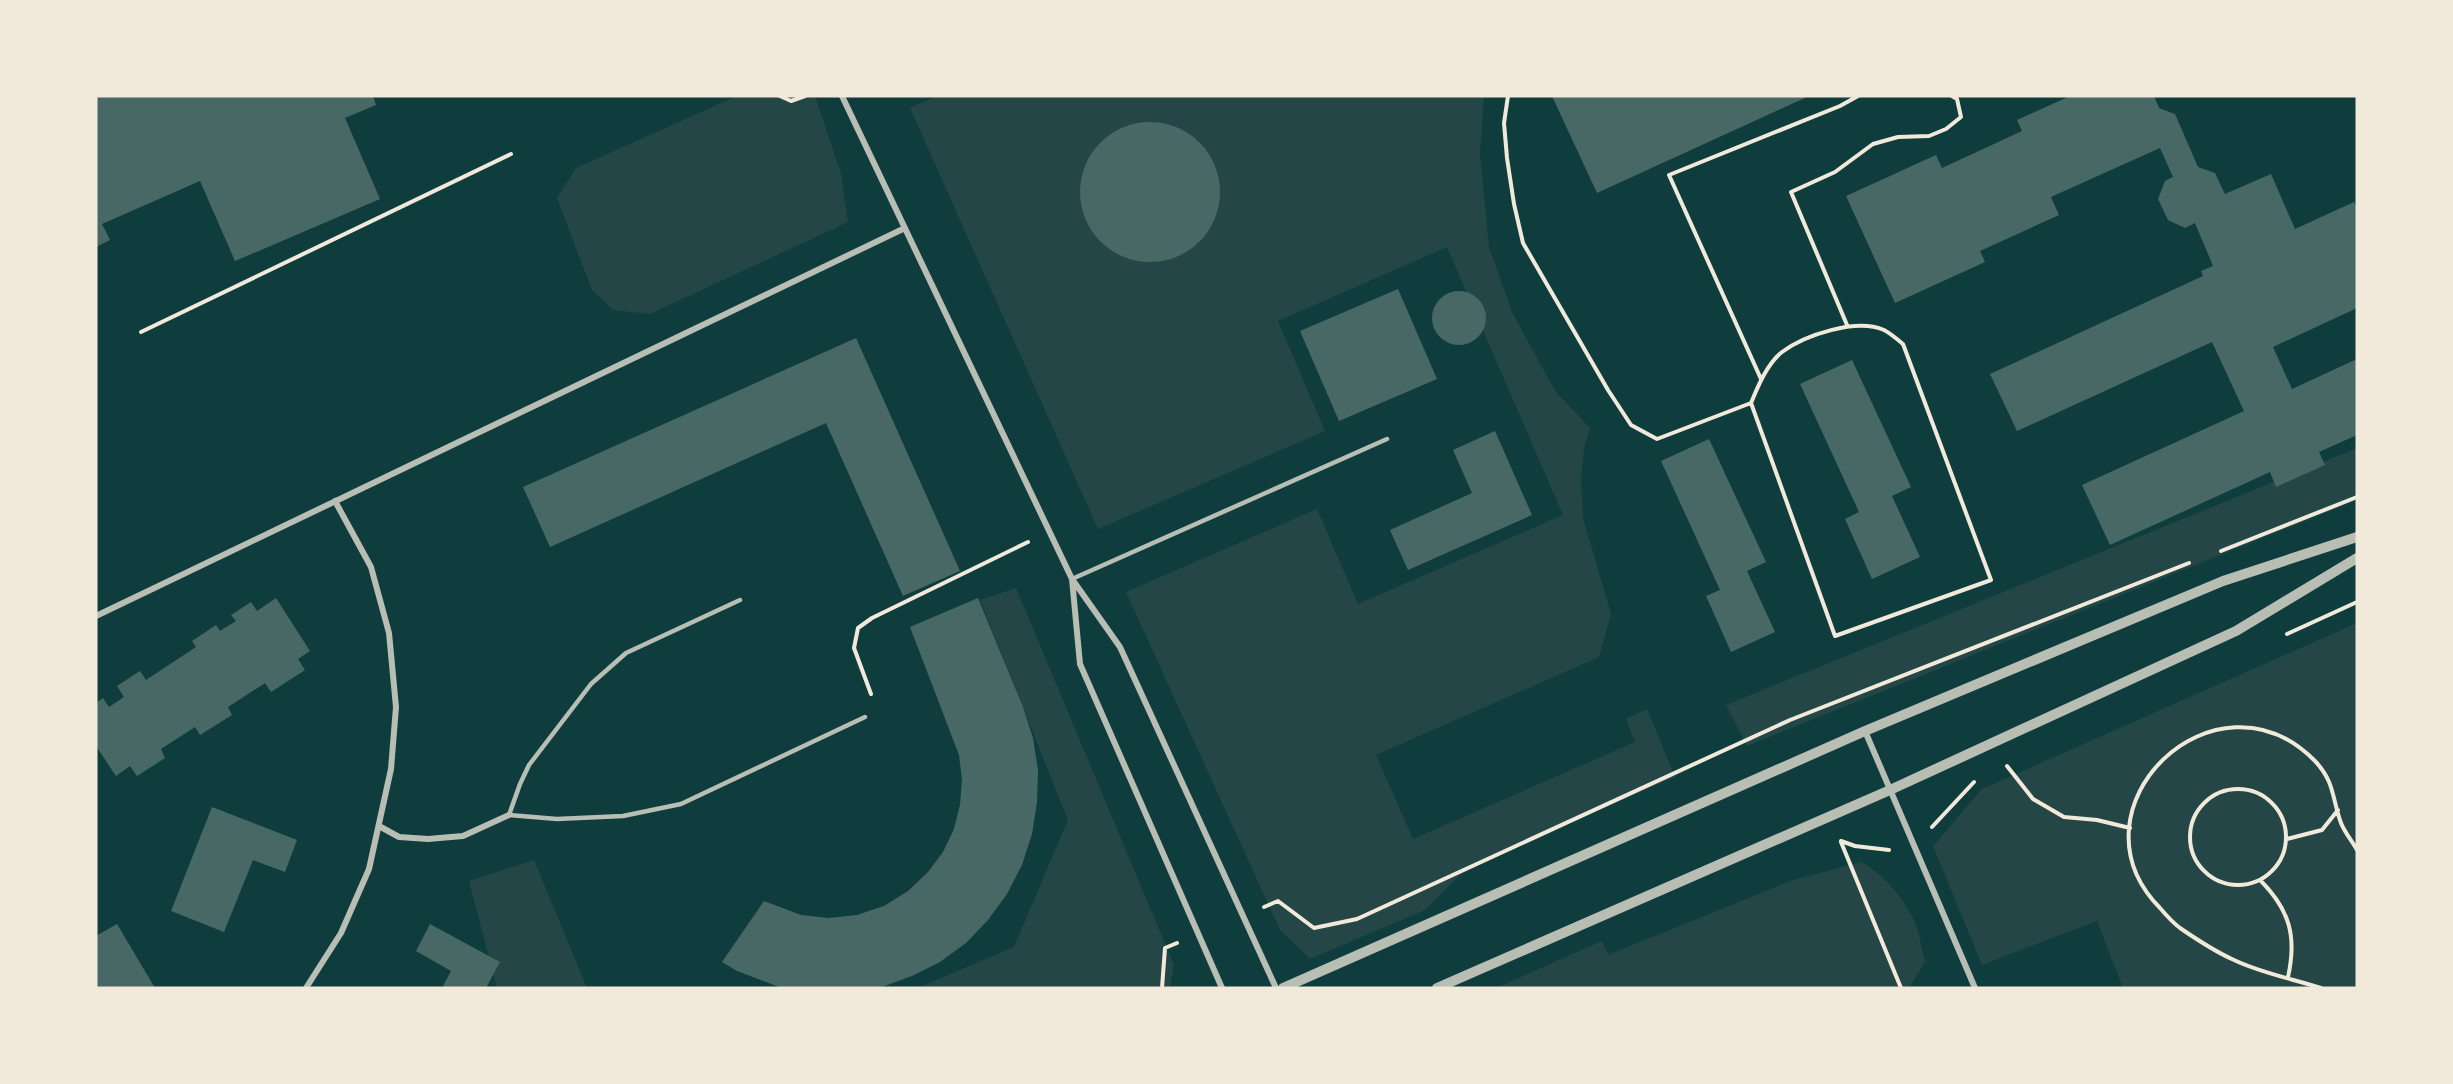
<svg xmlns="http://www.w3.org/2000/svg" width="2453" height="1084" viewBox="0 0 2453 1084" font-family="Commissioner,sans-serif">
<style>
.green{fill:#244646}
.building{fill:#486865}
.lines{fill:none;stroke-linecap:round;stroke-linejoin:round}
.path{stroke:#f1e9da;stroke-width:4}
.service{stroke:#b8beb3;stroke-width:4.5}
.minor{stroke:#b8beb3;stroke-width:6}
.tertiary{stroke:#b8beb3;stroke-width:10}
</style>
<rect width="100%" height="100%" fill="#0f3d3e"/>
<!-- green -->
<path class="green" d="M 737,96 L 815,96 L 841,174 L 848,222 L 650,314 L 613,310 L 592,290 L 557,198 L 576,168 Z
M 937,96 L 1484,96 L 1480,153 L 1489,247 L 1512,312 L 1555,391 L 1590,428 L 1584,448 L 1581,480 L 1583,518 L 1611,614 L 1599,657 L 1376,755 L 1413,839 L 1635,742 L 1626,719 L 1647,709 L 1675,777 L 1522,843 L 1461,874 L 1425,910 L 1310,959 L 1280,930 L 1126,592 L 1317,509 L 1358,604 L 1563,515 L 1447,247 L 1278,321 L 1325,431 L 1098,529 L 910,108 Z
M 2357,448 L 2357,500 L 1747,746 L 1726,705 Z
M 1016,588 L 1174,965 L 1170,988 L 917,988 L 1014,947 L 1068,820 L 980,600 Z
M 2357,623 L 2357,988 L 2123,988 L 2097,921 L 1982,965 L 1933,846 L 1982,789 Z
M 534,860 L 587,988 L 497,988 L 469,881 Z
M 1861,862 C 1885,875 1906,900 1916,925 C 1920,937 1922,950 1925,962 L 1909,988 L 1496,988 L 1602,941 L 1608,955 L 1793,880 Z"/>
<!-- building -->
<path class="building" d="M 96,96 L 373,96 L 376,105 L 345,118 L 380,199 L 235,261 L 200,181 L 102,224 L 110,240 L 96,247 Z
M 1552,96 L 1809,96 L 1597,193 Z
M 2070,96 L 2154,96 L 2159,108 L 2175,114 L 2198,167 L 2215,173 L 2225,194 L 2271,174 L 2295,229 L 2354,202 L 2357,208 L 2357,308 L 2273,347 L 2292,389 L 2357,359 L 2357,435 L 2319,452 L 2325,465 L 2276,487 L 2270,472 L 2110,545 L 2082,485 L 2244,411 L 2212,342 L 2017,431 L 1990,374 L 2203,276 L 2201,271 L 2213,266 L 2195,223 L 2185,228 L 2168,220 L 2158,199 L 2165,181 L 2173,177 L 2160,148 L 2051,197 L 2059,215 L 1980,251 L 1985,262 L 1895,303 L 1846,196 L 1936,155 L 1942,168 L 2022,131 L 2017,120 Z
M1080 192a70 70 0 1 1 140 0a70 70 0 1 1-140 0Z
M 1398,289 L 1437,379 L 1339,421 L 1300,331 Z
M1432 318a27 27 0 1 1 54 0a27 27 0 1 1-54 0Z
M 856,338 L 960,571 L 903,596 L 826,423 L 550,547 L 523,487 Z
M 1852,360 L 1911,487 L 1892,496 L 1920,557 L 1872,579 L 1845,519 L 1859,512 L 1800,384 Z
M 1495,431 L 1532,515 L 1408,570 L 1390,530 L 1472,493 L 1453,450 Z
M 1709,439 L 1766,562 L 1747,571 L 1775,632 L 1731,652 L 1706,596 L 1720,590 L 1661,461 Z
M 276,598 L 310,651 L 298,659 L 305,670 L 271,692 L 265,683 L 228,707 L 232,715 L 200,735 L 195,727 L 161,749 L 165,758 L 137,776 L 130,766 L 116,776 L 96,746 L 96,703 L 103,698 L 109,707 L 124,697 L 117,686 L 140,671 L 146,680 L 196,647 L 192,641 L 216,625 L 220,631 L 236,621 L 231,615 L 251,602 L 257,611 Z
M 978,598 L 1023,707 L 1033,738 L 1038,770 L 1037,802 L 1032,834 L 1022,865 L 1007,894 L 988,920 L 966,943 L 940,962 L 912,976 L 882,987 L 782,988 L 737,971 L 722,962 L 764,901 L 801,915 L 829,918 L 857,915 L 884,906 L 908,891 L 928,872 L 943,852 L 954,829 L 960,805 L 962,780 L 959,755 L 910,627 Z
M 212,807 L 297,840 L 285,872 L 253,860 L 224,932 L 171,911 Z
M 117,924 L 155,988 L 96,988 L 96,936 Z
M 430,924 L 500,962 L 486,988 L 442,988 L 451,971 L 416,951 Z"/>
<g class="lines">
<!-- path -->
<path class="path" d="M 780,96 L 791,101 L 805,96
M 1508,96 L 1504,123 L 1507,158 L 1514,204 L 1523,243 L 1608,390 L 1631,425 L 1657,439 L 1751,403 C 1758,386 1767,364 1782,352 C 1805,335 1856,318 1884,330 C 1890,333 1897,339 1903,344 L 1991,580 L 1835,636 L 1751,403
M 1847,325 L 1791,192 L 1835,172 L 1873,144 L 1898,137 L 1929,136 L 1946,129 L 1961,117 L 1957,99 L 1952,96
M 141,332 L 511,154
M 1761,379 L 1669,175 L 1840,106 L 1858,96
M 2221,551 L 2357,497
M 2287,634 L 2357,602
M 871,694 L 854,648 L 858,628 L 872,618 L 1028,542
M 2007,766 L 2033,799 L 2064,817 L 2097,820 L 2130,828
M2190 837a48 48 0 1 1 96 0a48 48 0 1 1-96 0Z
M 1932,827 L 1974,782
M 2287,839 L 2322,830 L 2338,810
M 1841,841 L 1855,846 L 1889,850
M 1841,842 L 1901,988
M 2260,880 C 2290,910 2297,937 2288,977
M 1264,907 L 1278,901 L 1314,928 L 1357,919 L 1790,720 L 2189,563
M 1162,988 L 1165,948 L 1177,943
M 2321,988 C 2293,979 2261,973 2234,960 C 2216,952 2196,939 2180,928 C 2172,922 2166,915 2160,908 C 2062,808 2216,660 2315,761 C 2335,782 2332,799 2341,823 C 2345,833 2352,841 2357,850"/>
<!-- service -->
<path class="service" d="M 1072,579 L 1387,439
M 740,600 L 626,653 L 591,684 L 529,765 L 520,784 L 509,815 L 557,819 L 623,816 L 681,804 L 865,717"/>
<!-- minor -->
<path class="minor" d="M 842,96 L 1072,579 L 1120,647 L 1276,988
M 1072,579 L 1080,664 L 1222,988
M 96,616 L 905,228
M 1865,731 L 1975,988
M 379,826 L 399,837 L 428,839 L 463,836 L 509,815
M 306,988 L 341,933 L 369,869 L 391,769 L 396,707 L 389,633 L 371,567 L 335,501"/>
<!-- tertiary -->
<path class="tertiary" d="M 1283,988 L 1865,731 L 2223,581 L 2357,537
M 1437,988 L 1890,790 L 2236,631 L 2357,558"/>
</g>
<!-- border -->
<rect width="2453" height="1084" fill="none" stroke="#f1e9da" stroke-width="195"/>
</svg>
